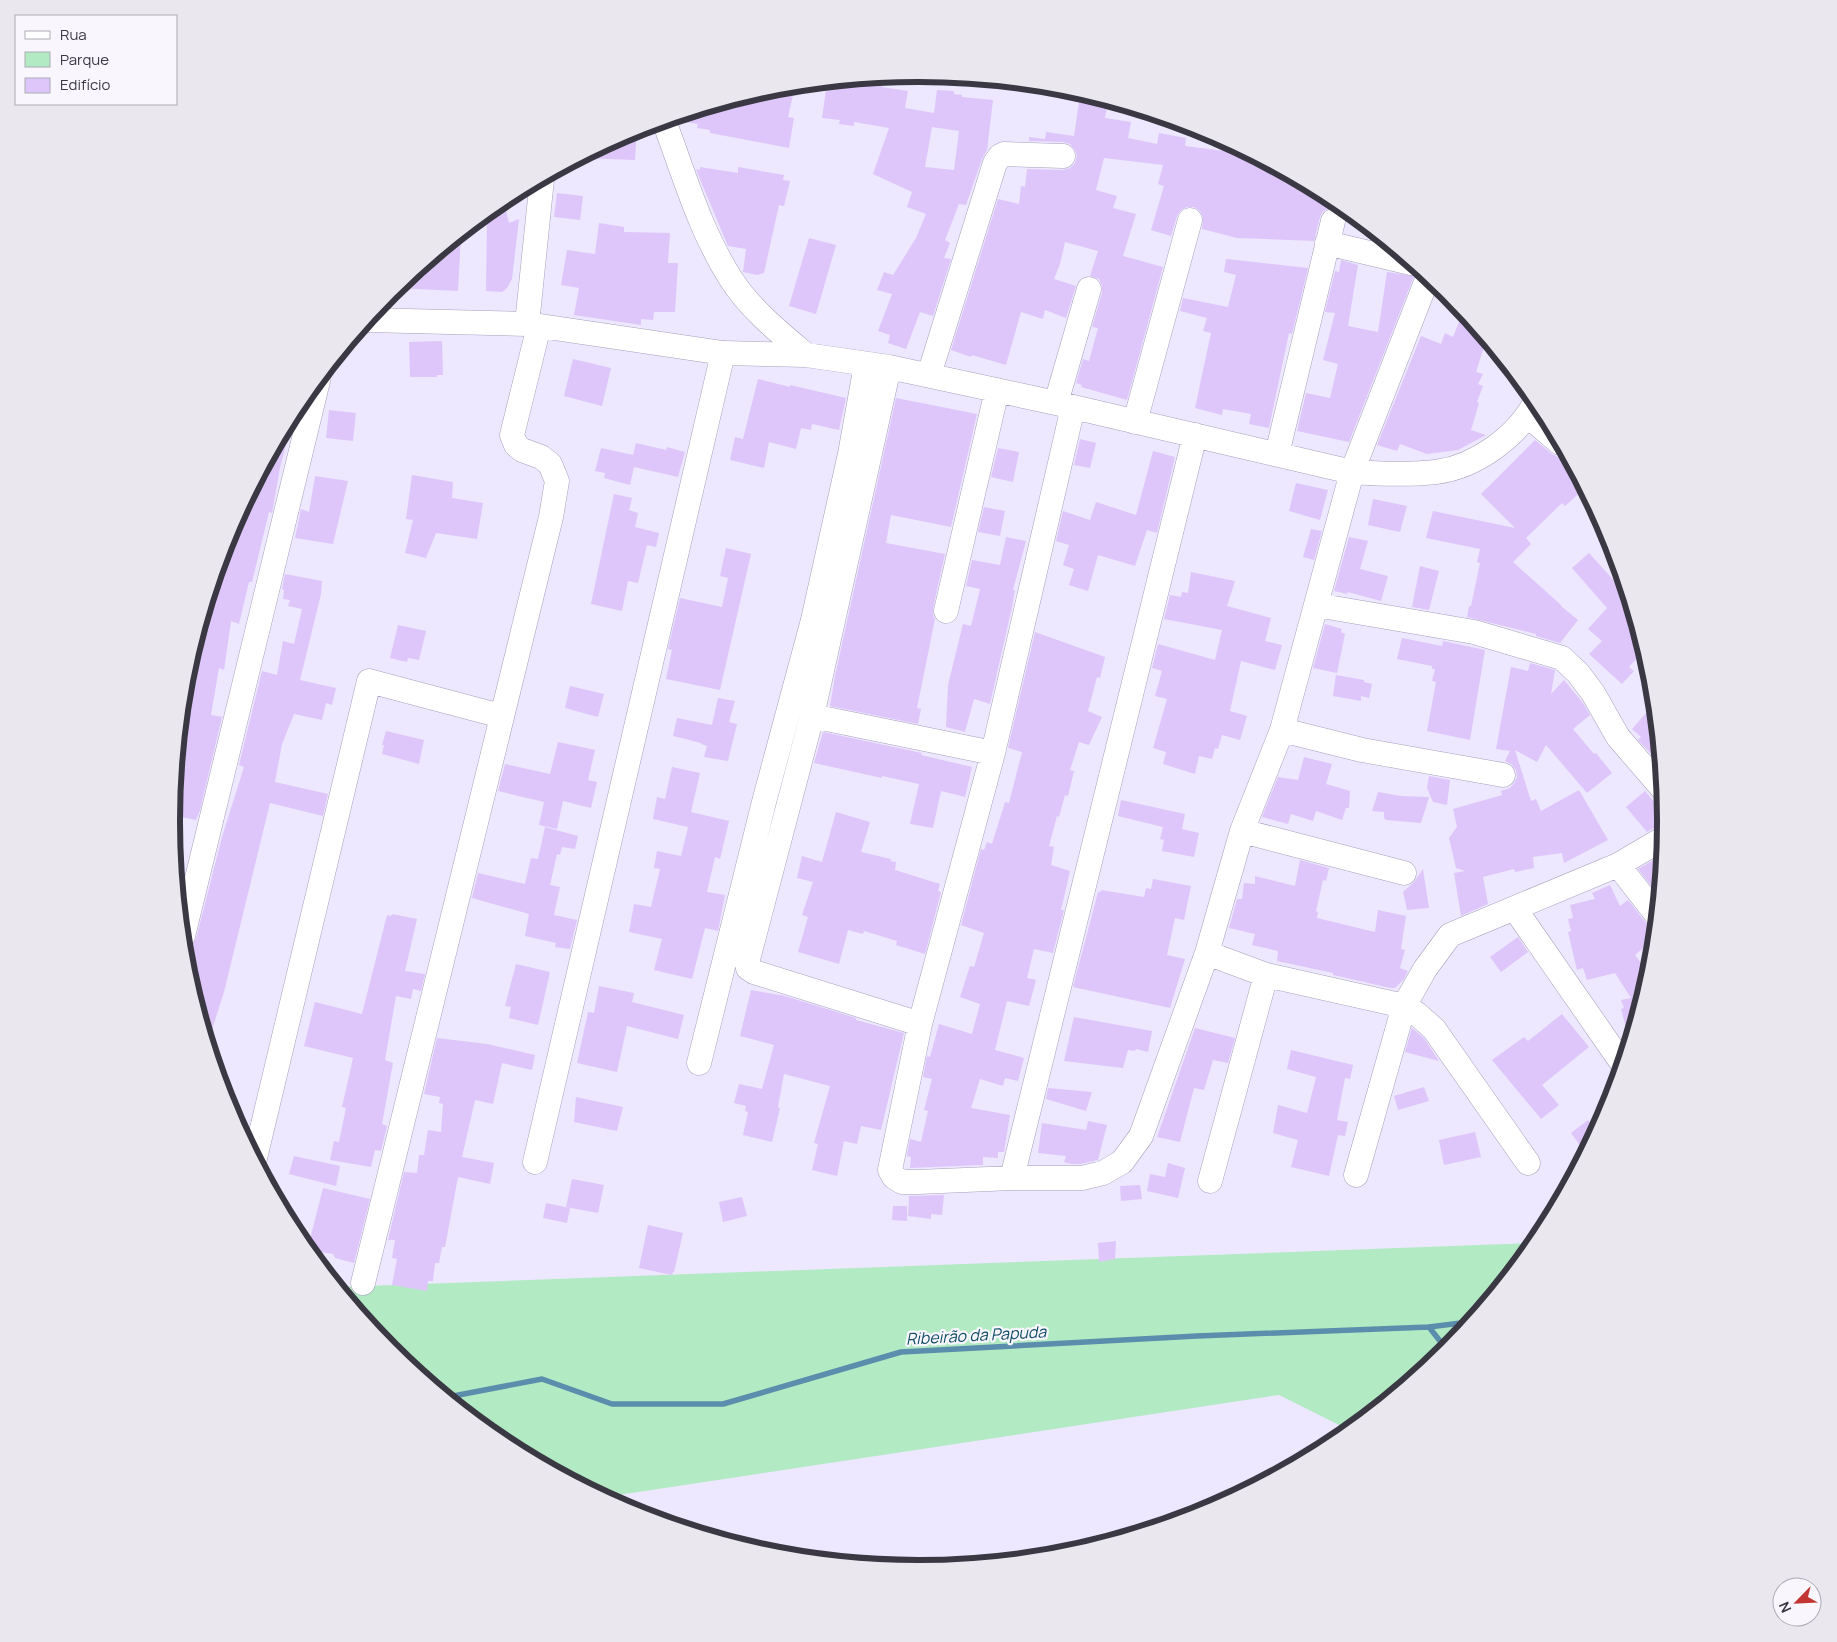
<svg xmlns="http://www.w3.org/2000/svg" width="1837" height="1642" viewBox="0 0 1837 1642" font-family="Manrope,sans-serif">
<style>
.green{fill:#b2eac4}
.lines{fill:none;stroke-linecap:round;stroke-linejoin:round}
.stream{stroke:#5b8ead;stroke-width:5.5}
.building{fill:#dec6fa;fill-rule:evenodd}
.minor-casing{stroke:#a7a0bb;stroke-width:25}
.minor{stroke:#fff;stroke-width:24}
.labels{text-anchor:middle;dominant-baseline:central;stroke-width:4.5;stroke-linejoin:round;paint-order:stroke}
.water-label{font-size:16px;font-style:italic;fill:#114c68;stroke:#f9f7fd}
.rim{fill:none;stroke:#3a3843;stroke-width:6}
</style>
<rect width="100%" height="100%" fill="#ede7ff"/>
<!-- green -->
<path class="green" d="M 1535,1243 L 1447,1350 L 1349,1430 L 1279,1395 L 605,1497 L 503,1442 L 390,1349 L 339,1287 Z"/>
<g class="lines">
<!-- stream -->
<path class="stream" d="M 1429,1327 L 1447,1350
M 448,1397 L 542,1379 L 612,1404 L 723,1404 L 901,1352 L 1197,1336 L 1429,1327 L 1469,1322"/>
</g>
<!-- building -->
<path class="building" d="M 884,77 L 882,87 L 908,91 L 905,108 L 934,113 L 937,90 L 954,91 L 954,94 L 962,95 L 962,97 L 993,100 L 987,150 L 982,159 L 966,205 L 959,204 L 945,240 L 950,243 L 944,258 L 951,259 L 933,316 L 920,312 L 906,349 L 888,343 L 890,335 L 878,331 L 892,294 L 877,290 L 884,272 L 893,275 L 916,238 L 926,214 L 907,207 L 912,192 L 873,174 L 889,128 L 854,122 L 854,126 L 839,124 L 840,120 L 822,118 L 827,83 ZM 932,127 L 959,131 L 954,170 L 925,167 Z
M 795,86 L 788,117 L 794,118 L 789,148 L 710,133 L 710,130 L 697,128 L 698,124 L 679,121 L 677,117 L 773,88 Z
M 1079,102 L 1107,106 L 1105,118 L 1131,122 L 1128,138 L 1157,144 L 1159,133 L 1186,138 L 1185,146 L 1247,154 L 1334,200 L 1366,226 L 1346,222 L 1346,217 L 1342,211 L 1337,208 L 1330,208 L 1323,211 L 1320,217 L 1314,241 L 1237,238 L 1202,229 L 1203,217 L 1200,211 L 1194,207 L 1187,207 L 1181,210 L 1177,216 L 1171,236 L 1151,230 L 1164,186 L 1158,184 L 1163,165 L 1104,158 L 1096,190 L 1117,196 L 1113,208 L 1136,214 L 1123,256 L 1163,267 L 1127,400 L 1081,387 L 1082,385 L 1076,383 L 1083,359 L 1089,361 L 1098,328 L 1092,327 L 1102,293 L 1102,286 L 1099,279 L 1090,276 L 1098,251 L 1065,242 L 1060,264 L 1054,279 L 1076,286 L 1066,318 L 1045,310 L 1043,319 L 1021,312 L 1006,365 L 972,355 L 971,357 L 951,350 L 998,199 L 1019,204 L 1021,186 L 1025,187 L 1027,169 L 1063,170 L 1070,168 L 1075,163 L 1077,156 L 1075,150 L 1070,144 L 1063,142 L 1029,141 L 1029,137 L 1045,139 L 1046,132 L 1074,136 Z
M 637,129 L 635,160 L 581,158 L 633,131 Z
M 700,167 L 738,173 L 738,167 L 784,175 L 783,180 L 790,181 L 784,206 L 779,205 L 764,273 L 757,275 L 743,272 L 746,249 L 728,246 L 699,177 L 696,169 L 700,170 Z
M 557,193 L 583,196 L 580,220 L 554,217 Z
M 506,211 L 509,223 L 519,219 L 512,279 L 507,288 L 502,292 L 486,291 L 487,214 Z
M 599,223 L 624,227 L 624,232 L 670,233 L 668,263 L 678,263 L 675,312 L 654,312 L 653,320 L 641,319 L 641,325 L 574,315 L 579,288 L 561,285 L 567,250 L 595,254 Z
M 461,234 L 458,291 L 396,288 L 431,259 Z
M 809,238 L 836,245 L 816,314 L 789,306 Z
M 1226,259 L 1308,268 L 1292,334 L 1289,333 L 1269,428 L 1249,424 L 1251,414 L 1223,409 L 1222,415 L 1195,408 L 1211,333 L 1203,331 L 1207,318 L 1180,311 L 1183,298 L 1228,307 L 1236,275 L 1224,272 Z
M 1341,260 L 1358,265 L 1348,326 L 1378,332 L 1387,272 L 1414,276 L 1349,442 L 1297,431 L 1306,393 L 1330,398 L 1338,364 L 1323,360 L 1335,313 L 1325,312 L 1335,271 L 1339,272 Z
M 1463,312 L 1486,340 L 1476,372 L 1483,374 L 1478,384 L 1483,386 L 1477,402 L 1479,403 L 1471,430 L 1486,435 L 1458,450 L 1427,454 L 1400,444 L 1397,451 L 1377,445 L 1421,336 L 1441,344 L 1445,333 L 1453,337 Z
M 442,341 L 443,375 L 437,375 L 437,377 L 410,377 L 409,342 Z
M 573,359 L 611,368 L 602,406 L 564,396 Z
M 758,379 L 790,387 L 790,385 L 846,398 L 839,430 L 812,424 L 811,430 L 801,428 L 796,449 L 769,442 L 764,468 L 730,460 L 735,437 L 743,439 Z
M 896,398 L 977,414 L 951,527 L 891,515 L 886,543 L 945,554 L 933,608 L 933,615 L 935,619 L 917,708 L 921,709 L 918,724 L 830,706 L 835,676 Z
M 329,410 L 356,413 L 353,441 L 326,438 Z
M 284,431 L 289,433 L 280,468 L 272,513 L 269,512 L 252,582 L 249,582 L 239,624 L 231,621 L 224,670 L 219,668 L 211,715 L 222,717 L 200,810 L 196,820 L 172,815 L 186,675 L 208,601 L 211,602 L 219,572 L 217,572 L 228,535 Z
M 1080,439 L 1096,443 L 1090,468 L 1074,465 Z
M 1535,440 L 1552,454 L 1558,457 L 1564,456 L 1569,460 L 1584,489 L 1565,506 L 1562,503 L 1526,538 L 1531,544 L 1513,562 L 1561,605 L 1561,606 L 1578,620 L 1560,643 L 1536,636 L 1536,634 L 1467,617 L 1469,606 L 1471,606 L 1480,563 L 1477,562 L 1480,549 L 1426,538 L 1433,511 L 1515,528 L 1481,494 Z
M 636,443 L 666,450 L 667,447 L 685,452 L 678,477 L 634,467 L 630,485 L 604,478 L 605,473 L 595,471 L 601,448 L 633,455 Z
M 998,448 L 1019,452 L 1013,482 L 991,477 Z
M 1153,451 L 1175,457 L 1157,533 L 1147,530 L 1135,566 L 1098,555 L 1088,591 L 1069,585 L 1074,569 L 1063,565 L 1069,545 L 1056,541 L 1063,511 L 1090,520 L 1096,502 L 1136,515 Z
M 412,475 L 453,482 L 452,498 L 483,503 L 477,539 L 436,533 L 426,558 L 405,553 L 413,520 L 406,519 Z
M 315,476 L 348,481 L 333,544 L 295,538 L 301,509 L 309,512 Z
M 1296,483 L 1328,490 L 1320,520 L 1289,511 Z
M 614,494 L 632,498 L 629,510 L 638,513 L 635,527 L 659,533 L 656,547 L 647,545 L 638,583 L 628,581 L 622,611 L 591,604 Z
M 1373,499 L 1407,506 L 1400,532 L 1368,525 Z
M 984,507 L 1005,511 L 1000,536 L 978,532 Z
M 1311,529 L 1322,531 L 1314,560 L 1303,557 Z
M 1006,537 L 1026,541 L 1013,590 L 1015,590 L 1012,607 L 990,704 L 974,699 L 965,732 L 946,727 L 948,685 L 963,624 L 971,626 L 980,589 L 966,586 L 972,560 L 1000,565 Z
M 1349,537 L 1368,541 L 1360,569 L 1388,576 L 1381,601 L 1348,592 L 1347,594 L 1334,591 Z
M 726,548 L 751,554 L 720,690 L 666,679 L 672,650 L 668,649 L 680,598 L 722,607 L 728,578 L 720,576 Z
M 1589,553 L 1627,595 L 1644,650 L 1629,667 L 1634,671 L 1622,684 L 1589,654 L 1602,641 L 1588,629 L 1607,608 L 1572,568 Z
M 1420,566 L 1439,571 L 1429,610 L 1412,607 Z
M 1191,572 L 1235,581 L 1227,606 L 1271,618 L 1265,641 L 1282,645 L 1275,670 L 1241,661 L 1230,711 L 1247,716 L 1240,740 L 1222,735 L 1218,749 L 1215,748 L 1212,759 L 1199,756 L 1195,774 L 1163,764 L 1166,752 L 1153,748 L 1167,699 L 1155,696 L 1162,671 L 1152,668 L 1158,644 L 1215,660 L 1222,630 L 1164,619 L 1170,595 L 1181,597 L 1182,592 L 1188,593 Z
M 285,574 L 322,581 L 321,594 L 300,680 L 336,688 L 332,705 L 326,703 L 322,720 L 294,714 L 282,744 L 275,782 L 328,794 L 323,816 L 270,803 L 224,992 L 208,1042 L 185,965 L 190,948 L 196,939 L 222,837 L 244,767 L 239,765 L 262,671 L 277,675 L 283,641 L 294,644 L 302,609 L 288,606 L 290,600 L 283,599 L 284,590 L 282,589 Z
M 1325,624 L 1342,629 L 1341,632 L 1345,634 L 1337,673 L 1313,668 Z
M 398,625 L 426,631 L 419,660 L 408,658 L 407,662 L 390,658 Z
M 1035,632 L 1105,657 L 1100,678 L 1097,677 L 1088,711 L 1102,717 L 1089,745 L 1079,742 L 1070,770 L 1074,771 L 1068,796 L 1065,795 L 1059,817 L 1057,816 L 1049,846 L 1054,847 L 1051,865 L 1070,871 L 1061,910 L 1064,910 L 1053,953 L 1034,949 L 1027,978 L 1036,980 L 1029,1006 L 1007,1001 L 995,1050 L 1024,1058 L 1018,1081 L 1005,1078 L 1003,1086 L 980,1079 L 971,1108 L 1010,1115 L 1004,1152 L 998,1152 L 998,1158 L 983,1157 L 983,1165 L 910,1168 L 911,1157 L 907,1156 L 910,1139 L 921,1142 L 928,1111 L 924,1110 L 932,1079 L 923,1077 L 927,1056 L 930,1057 L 939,1024 L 972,1034 L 980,1004 L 960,997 L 970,966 L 974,967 L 984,933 L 961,925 L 981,849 L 984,850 L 987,842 L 992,844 L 1005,802 L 1009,803 L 1022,752 L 1008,748 Z
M 1402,638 L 1442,646 L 1443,641 L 1485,650 L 1470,740 L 1427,731 L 1436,682 L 1432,681 L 1435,669 L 1432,669 L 1432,666 L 1397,659 Z
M 1530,663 L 1555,670 L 1551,694 L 1564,680 L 1583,703 L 1590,715 L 1573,729 L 1594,754 L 1596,753 L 1612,773 L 1587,793 L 1546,745 L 1537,762 L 1515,750 L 1531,801 L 1536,799 L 1541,811 L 1579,790 L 1608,840 L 1564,863 L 1562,853 L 1533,857 L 1534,868 L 1515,872 L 1514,869 L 1483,877 L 1488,904 L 1461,916 L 1454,873 L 1465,871 L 1456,868 L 1449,838 L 1457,827 L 1453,809 L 1502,795 L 1501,791 L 1510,788 L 1514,783 L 1517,777 L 1516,770 L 1511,764 L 1505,761 L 1510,751 L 1496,749 L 1511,667 L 1528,671 Z
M 1336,675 L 1364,680 L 1364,682 L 1372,684 L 1369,698 L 1361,696 L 1361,701 L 1333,696 Z
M 570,686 L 604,694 L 598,717 L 565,708 Z
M 718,698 L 735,701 L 729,722 L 737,724 L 728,761 L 704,757 L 707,746 L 701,744 L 701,743 L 673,736 L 677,718 L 712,725 Z
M 1654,704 L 1658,743 L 1660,763 L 1638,740 L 1641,737 L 1632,729 Z
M 386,731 L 424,740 L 419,764 L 382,754 L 384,745 L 382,745 Z
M 823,732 L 922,753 L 921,755 L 972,767 L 965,797 L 941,791 L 933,828 L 910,824 L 919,784 L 882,776 L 882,778 L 814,763 Z
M 558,742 L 595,750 L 588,780 L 597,782 L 591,808 L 563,801 L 557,829 L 539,825 L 544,802 L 498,791 L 505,764 L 550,774 Z
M 1304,757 L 1332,764 L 1326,784 L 1350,791 L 1349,808 L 1346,808 L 1342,820 L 1316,811 L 1313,821 L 1291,814 L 1288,824 L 1262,817 L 1278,777 L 1298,780 Z
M 672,767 L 700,773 L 691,812 L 729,821 L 720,859 L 715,857 L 707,892 L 725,895 L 719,926 L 718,931 L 705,928 L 692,979 L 654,970 L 662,939 L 629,932 L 634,904 L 651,907 L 660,869 L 654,868 L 657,851 L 681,856 L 688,827 L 653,819 L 657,797 L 665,799 Z
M 1429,776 L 1450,780 L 1447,805 L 1433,802 L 1427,788 Z
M 1645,791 L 1665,815 L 1666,821 L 1665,825 L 1657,826 L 1647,832 L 1626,807 Z
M 1378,792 L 1401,796 L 1429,797 L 1421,823 L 1386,820 L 1384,818 L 1384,812 L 1372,811 Z
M 1121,800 L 1185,814 L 1182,829 L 1199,833 L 1194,857 L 1162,851 L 1164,840 L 1160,839 L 1163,827 L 1118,816 Z
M 836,812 L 870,822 L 861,852 L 891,859 L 890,861 L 896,862 L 895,870 L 940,884 L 938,891 L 941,892 L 925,954 L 896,945 L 897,941 L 864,931 L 863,934 L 848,930 L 839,964 L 798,952 L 808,917 L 802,915 L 813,882 L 797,878 L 802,856 L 822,862 Z
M 545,827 L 578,836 L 575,849 L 562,847 L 560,855 L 557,854 L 550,885 L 560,887 L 554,915 L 577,920 L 570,949 L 555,947 L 556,943 L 525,936 L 529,914 L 472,898 L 478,873 L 525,884 L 531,858 L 538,859 Z
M 1662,855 L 1659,894 L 1658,895 L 1638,869 Z
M 1300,860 L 1329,868 L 1326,881 L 1323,880 L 1316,911 L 1318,912 L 1317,918 L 1375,932 L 1378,910 L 1406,916 L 1401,949 L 1405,950 L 1400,968 L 1408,971 L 1404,979 L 1395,988 L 1390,988 L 1360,981 L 1333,975 L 1333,973 L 1277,961 L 1278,951 L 1252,945 L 1255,934 L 1229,928 L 1237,899 L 1242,899 L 1244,883 L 1255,884 L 1255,876 L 1295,886 Z
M 1423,869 L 1429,908 L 1407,910 L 1403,892 L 1414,882 Z
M 1153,879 L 1191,886 L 1184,920 L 1175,918 L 1167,955 L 1185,959 L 1170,1008 L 1073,987 L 1098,892 L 1101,892 L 1101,890 L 1144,897 L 1146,888 L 1151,889 Z
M 1610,885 L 1620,906 L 1628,900 L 1646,923 L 1655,928 L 1654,939 L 1635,955 L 1649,974 L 1629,1039 L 1621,1009 L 1624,1008 L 1621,1000 L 1631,998 L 1615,973 L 1587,980 L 1583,968 L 1577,970 L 1568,932 L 1571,931 L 1568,919 L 1573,918 L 1570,905 L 1595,899 L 1592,893 Z
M 392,914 L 417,919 L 405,971 L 425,974 L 421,991 L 413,989 L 411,999 L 396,996 L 385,1060 L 393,1063 L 382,1124 L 387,1126 L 381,1151 L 375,1150 L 371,1167 L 330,1160 L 334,1141 L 339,1142 L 346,1108 L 342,1107 L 353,1058 L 304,1046 L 315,1002 L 362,1014 L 387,915 L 391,916 Z
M 1518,937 L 1528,952 L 1501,972 L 1490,957 Z
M 516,964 L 550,972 L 538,1025 L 509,1018 L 511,1007 L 505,1006 Z
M 599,986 L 634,993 L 632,1002 L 684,1015 L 678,1039 L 627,1026 L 617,1072 L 577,1063 L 588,1012 L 594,1013 Z
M 751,990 L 785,996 L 856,1018 L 856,1020 L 904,1033 L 881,1130 L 861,1126 L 857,1144 L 844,1141 L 837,1176 L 812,1170 L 818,1144 L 814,1143 L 830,1086 L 784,1074 L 778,1107 L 780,1108 L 772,1142 L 743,1135 L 748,1112 L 745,1111 L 746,1106 L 734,1103 L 739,1084 L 762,1089 L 774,1045 L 740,1036 Z
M 1562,1014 L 1589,1047 L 1542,1085 L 1559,1105 L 1541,1119 L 1492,1060 L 1524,1037 L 1528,1041 Z
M 1074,1017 L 1152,1031 L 1148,1052 L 1136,1049 L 1135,1051 L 1128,1050 L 1123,1068 L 1064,1061 Z
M 1195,1028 L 1235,1038 L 1228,1063 L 1213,1060 L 1204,1090 L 1194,1088 L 1180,1142 L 1157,1137 Z
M 1412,1028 L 1424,1038 L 1439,1061 L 1405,1052 Z
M 437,1038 L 487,1044 L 535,1055 L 532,1070 L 502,1063 L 493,1104 L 475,1100 L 462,1157 L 494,1163 L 490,1184 L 458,1177 L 445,1247 L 442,1247 L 439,1263 L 435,1263 L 433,1281 L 428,1281 L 427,1291 L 392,1285 L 397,1259 L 392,1258 L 395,1240 L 388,1240 L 404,1172 L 417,1173 L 419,1155 L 424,1155 L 428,1130 L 441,1132 L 443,1104 L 439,1103 L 440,1097 L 424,1094 Z
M 1291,1050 L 1353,1065 L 1350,1079 L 1345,1078 L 1337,1120 L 1348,1122 L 1345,1136 L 1338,1135 L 1329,1176 L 1291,1167 L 1298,1140 L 1273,1133 L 1278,1105 L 1307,1113 L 1316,1077 L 1287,1069 Z
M 1424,1087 L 1429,1101 L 1398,1110 L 1394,1096 Z
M 1048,1088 L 1092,1092 L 1086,1111 L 1046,1099 Z
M 576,1097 L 623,1107 L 617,1131 L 574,1122 Z
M 1588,1120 L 1596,1131 L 1590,1142 L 1582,1148 L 1571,1133 Z
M 1088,1121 L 1107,1125 L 1098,1160 L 1080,1164 L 1072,1164 L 1064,1162 L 1066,1156 L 1038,1153 L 1042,1123 L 1086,1130 Z
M 1475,1132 L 1481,1157 L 1444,1165 L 1439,1140 Z
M 294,1156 L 340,1166 L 336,1186 L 289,1174 Z
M 1168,1163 L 1185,1168 L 1178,1198 L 1147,1191 L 1150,1174 L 1165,1177 Z
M 572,1179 L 604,1185 L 598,1213 L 566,1207 Z
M 1140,1185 L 1142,1199 L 1121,1201 L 1120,1186 Z
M 323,1188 L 370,1199 L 354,1263 L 335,1258 L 333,1254 L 313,1251 L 314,1244 L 309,1243 Z
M 944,1195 L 942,1215 L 931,1214 L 931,1219 L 908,1216 L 909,1196 Z
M 742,1197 L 747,1216 L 723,1222 L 719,1202 Z
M 546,1203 L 570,1208 L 567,1223 L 543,1218 Z
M 893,1206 L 907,1206 L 907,1221 L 892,1220 Z
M 648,1225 L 683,1233 L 674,1272 L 673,1272 L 672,1275 L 639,1268 Z
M 1116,1241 L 1115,1259 L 1099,1262 L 1098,1243 Z"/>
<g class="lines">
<defs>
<path id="minor" d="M 664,121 C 684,174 700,231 731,279 C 749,308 780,333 806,355
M 1327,243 L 1411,263
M 368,320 L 527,324 L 723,353 L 806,355 L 889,367 L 1056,403 L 1352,472 C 1380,474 1409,475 1436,472 C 1476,467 1518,436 1536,401
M 527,324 L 542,179
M 889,367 L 812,716 L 747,963 L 748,968 L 754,972 L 920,1024
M 929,375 L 995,163 L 1000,156 L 1004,154 L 1063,156
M 1056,403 L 1089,289
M 1073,407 L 993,753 L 920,1024 L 890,1170 L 894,1177 L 902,1182 L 918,1182 L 1012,1178 L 1082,1178 L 1103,1173 L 1122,1162 L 1141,1136 L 1207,953 L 1242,831 L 1282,730 L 1352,472 L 1428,277
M 1528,416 L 1560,443
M 1135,422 L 1190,220
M 1277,454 L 1333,221
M 1316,605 L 1474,632 L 1562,658 L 1578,673 L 1593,693 L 1618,737 L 1662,788
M 946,611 L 997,390
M 812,716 L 993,753
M 1282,730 L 1362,750 L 1503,775
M 1242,831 L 1404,873
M 1618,865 L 1657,915
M 1515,909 L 1622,1063
M 183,936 L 318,381
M 1207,953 L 1266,975 L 1404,1006 L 1417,1014 L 1434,1029 L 1528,1163
M 699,1063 L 764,802 L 813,620 L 850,454 L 866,365
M 255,1158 L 369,681 L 501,716
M 535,1162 L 723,353
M 1356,1175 L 1404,1006 L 1425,969 L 1450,935 L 1618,865 L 1664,838
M 1012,1178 L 1195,435
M 1210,1181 L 1266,975
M 363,1283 L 551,517 L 557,481 L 550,464 L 541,457 L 522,450 L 516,445 L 512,435 L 539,326"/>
</defs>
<!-- minor casing -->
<use href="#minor" class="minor-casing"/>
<!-- minor -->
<use href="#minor" class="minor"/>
</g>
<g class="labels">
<!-- water labels -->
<g class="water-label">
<text transform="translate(976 1335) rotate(-3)">Ribeirão da Papuda</text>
</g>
</g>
<!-- crop -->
<path d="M0 0H1837V1642H0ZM918 82H919A738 738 0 0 1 1657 820V822A738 738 0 0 1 919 1560H918A738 738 0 0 1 180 822V820A738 738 0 0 1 918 82Z" fill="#eae8ee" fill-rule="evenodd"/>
<path class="rim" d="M918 82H919A738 738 0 0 1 1657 820V822A738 738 0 0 1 919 1560H918A738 738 0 0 1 180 822V820A738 738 0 0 1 918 82Z"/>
<!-- legend -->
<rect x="15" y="15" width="162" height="90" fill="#f9f7fd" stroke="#adabb3"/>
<rect x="25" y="31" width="25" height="8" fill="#ffffff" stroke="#adabb3"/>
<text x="60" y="40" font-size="15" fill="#3a3843">Rua</text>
<rect x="25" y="52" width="25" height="15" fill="#b2eac4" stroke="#adabb3"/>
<text x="60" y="65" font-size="15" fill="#3a3843">Parque</text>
<rect x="25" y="78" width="25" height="15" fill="#dec6fa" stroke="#adabb3"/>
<text x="60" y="90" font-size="15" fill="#3a3843">Edifício</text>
<!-- north arrow -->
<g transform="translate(1797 1602) rotate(246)"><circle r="24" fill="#f9f7fd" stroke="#adabb3"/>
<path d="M0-4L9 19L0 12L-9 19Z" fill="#c33533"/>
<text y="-8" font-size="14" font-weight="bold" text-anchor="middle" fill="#3a3843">N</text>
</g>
</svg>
